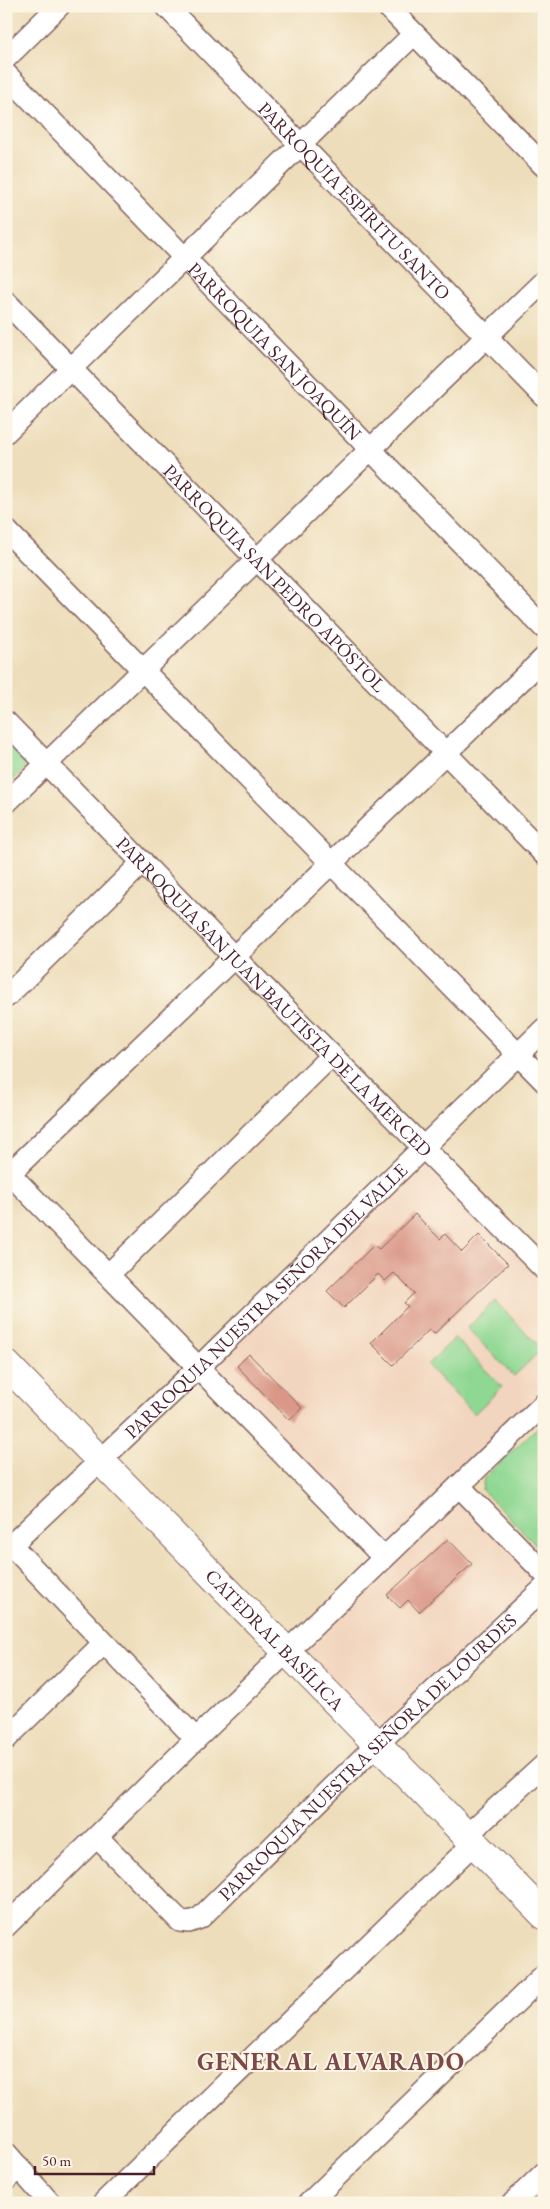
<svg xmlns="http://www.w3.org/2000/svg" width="550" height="2209" viewBox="0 0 550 2209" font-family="'EB Garamond',serif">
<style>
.built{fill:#f2d5be}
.green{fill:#8fd893;stroke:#6c7c5f}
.building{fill:#da9787}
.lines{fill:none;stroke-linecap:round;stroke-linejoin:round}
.minor-casing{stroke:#83625d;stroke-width:24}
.major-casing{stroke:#83625d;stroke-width:30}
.minor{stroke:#fff;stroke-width:21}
.major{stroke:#fff;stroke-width:28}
.labels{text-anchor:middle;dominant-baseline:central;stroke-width:4;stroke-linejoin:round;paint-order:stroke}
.street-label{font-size:19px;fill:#4a1f2b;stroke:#fcf5e5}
.district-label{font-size:24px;font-weight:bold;letter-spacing:1px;fill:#7c494b;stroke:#fcf5e5}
</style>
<rect width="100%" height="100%" fill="#fcf5e5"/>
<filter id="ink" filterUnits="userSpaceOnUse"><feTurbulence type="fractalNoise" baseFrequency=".02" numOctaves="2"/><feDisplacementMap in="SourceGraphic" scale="10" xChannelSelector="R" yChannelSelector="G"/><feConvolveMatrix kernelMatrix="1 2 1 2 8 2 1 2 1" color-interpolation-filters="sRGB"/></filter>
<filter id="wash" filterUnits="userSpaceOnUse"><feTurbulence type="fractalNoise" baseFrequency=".0096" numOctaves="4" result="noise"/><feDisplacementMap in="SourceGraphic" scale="20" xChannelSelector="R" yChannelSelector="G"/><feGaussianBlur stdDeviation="1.12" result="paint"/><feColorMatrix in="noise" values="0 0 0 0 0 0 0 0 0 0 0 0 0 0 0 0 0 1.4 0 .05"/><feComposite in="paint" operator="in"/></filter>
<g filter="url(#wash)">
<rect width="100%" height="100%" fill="#edddba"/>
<!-- built -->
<path class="built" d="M 422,1148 L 544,1271 L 544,1402 L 384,1556 L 200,1366 Z
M 459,1487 L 544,1574 L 376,1744 L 288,1651 Z"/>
<!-- green -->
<path class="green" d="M 6,737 L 31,762 L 6,787 Z
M 495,1301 L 542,1349 L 514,1376 L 467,1328 Z
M 455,1338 L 502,1387 L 474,1414 L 427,1365 Z
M 544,1421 L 544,1553 L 482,1490 L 484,1478 Z"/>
<g id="blocks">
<!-- building -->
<path class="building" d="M 415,1214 L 440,1239 L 445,1234 L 462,1252 L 479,1235 L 508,1264 L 434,1334 L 430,1329 L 393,1365 L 371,1343 L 408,1306 L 404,1303 L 414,1293 L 394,1273 L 385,1281 L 378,1274 L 344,1308 L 327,1291 L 374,1245 L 379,1249 Z
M 249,1354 L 302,1408 L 289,1420 L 237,1366 Z
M 448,1539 L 472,1564 L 419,1612 L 408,1600 L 400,1608 L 387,1595 Z"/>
</g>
</g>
<g filter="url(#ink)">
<use href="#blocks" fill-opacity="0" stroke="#83625d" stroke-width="1"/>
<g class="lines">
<defs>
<g id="minor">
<path id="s1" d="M 166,6 L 544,396"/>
<path d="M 387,6 L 544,166"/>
<path d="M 6,58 L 59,6"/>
<path id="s2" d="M 6,74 L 544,628"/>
<path id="s3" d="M 6,302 L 544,854"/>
<path d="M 6,432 L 414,34"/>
<path d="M 6,530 L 544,1081"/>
<path id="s4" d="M 6,722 L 233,956 L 544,1269"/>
<path d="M 6,803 L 544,281"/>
<path d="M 6,997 L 143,862"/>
<path d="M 6,1170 L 384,1558"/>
<path d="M 6,1177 L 544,658"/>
<path d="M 108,1275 L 331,1056"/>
<path d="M 459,1486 L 544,1573"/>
<path d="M 11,1545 L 196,1739"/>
<path id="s5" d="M 6,1550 L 199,1367 L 544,1029"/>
<path d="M 6,1739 L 103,1644"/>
<path d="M 466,1836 L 544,1765"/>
<path id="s6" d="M 97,1837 L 180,1921 L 189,1922 L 200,1918 L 376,1745 L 544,1588"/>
<path d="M 6,1926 L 196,1739 L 544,1404"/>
<path d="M 6,2153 L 50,2203"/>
<path d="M 6,2180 L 19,2167"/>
<path d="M 103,2203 L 473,1844"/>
<path d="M 309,2203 L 544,1975"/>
<path d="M 513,2203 L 544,2173"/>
</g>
<g id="major">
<path id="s7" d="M 6,1364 L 544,1915"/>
</g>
</defs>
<!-- minor casing -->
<use href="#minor" class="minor-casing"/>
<!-- major casing -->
<use href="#major" class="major-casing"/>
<!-- minor -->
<use href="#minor" class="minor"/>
<!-- major -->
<use href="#major" class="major"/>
</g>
</g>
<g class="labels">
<!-- street labels -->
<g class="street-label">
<text stroke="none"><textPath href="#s1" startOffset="271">PARROQUIA ESPÍRITU SANTO</textPath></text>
<text stroke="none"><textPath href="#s2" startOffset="386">PARROQUIA SAN JOAQUÍN</textPath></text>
<text stroke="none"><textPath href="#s3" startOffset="385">PARROQUIA SAN PEDRO APÓSTOL</textPath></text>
<text stroke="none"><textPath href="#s4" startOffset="384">PARROQUIA SAN JUAN BAUTISTA DE LA MERCED</textPath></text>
<text stroke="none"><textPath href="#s5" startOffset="360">PARROQUIA NUESTRA SEÑORA DEL VALLE</textPath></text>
<text stroke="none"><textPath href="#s7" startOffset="385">CATEDRAL BASÍLICA</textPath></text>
<text stroke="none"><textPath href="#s6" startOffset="371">PARROQUIA NUESTRA SEÑORA DE LOURDES</textPath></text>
</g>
<!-- district labels -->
<g class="district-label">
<text x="331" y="2061">GENERAL ALVARADO</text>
</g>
</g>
<!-- margin -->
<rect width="550" height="2209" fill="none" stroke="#fcf5e5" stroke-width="25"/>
<!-- scale -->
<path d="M35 2166v8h119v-8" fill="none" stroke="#4a1f2b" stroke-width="2.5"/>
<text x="42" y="2166" font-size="15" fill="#4a1f2b" stroke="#fcf5e5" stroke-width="4" paint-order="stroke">50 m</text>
</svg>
